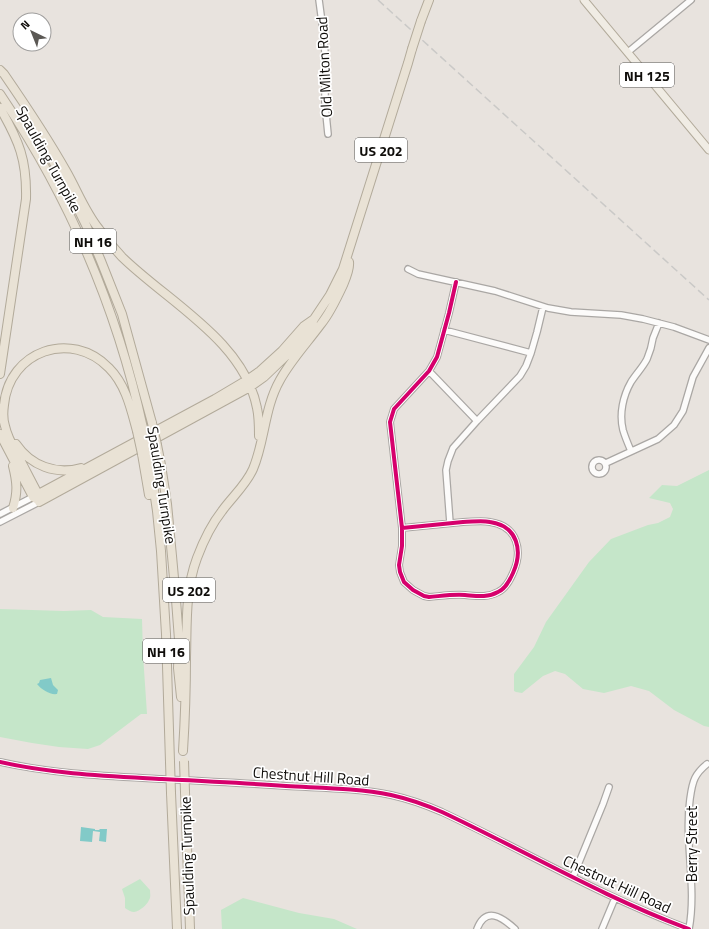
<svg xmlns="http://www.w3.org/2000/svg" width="709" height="929" viewBox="0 0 709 929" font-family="'Titillium Web',sans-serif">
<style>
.green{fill:#c5e6c9}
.water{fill:#82cac8}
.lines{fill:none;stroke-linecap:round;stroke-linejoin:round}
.minor-casing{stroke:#aaa7a4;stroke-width:8}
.major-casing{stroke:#b2aa9a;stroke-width:9}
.highway-casing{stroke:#b2aa9a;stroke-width:10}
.minor{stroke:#fcfbfa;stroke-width:5.5}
.major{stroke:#f0ece4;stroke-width:7}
.highway{stroke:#e9e2d5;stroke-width:8}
.rail{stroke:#cac9c7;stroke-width:1.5;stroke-dasharray:8 4;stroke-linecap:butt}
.highway-bridge-casing{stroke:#b2aa9a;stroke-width:10;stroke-linecap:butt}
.highway-bridge{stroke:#e9e2d5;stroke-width:8}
.cycleway-casing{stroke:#fff;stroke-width:6}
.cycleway{stroke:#d6006c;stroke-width:4}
.labels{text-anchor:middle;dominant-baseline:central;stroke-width:3.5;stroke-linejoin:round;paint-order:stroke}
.shield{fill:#fff;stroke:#575654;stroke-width:1}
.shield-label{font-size:14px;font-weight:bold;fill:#0f0d0a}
.street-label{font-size:15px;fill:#0f0d0a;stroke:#fff}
</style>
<rect width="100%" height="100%" fill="#e8e3de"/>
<!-- green -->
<path class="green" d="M 709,470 L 709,727 L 704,726 L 674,710 L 649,691 L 631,686 L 604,693 L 583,689 L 565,674 L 555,671 L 543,676 L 522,693 L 516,692 L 514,691 L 514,674 L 534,647 L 546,622 L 589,562 L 611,539 L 648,525 L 658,523 L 670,517 L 673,509 L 670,503 L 649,498 L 662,485 L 677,486 Z
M 0,609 L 64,611 L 91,610 L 103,617 L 142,619 L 143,655 L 147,714 L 141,714 L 100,745 L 88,749 L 59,747 L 32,743 L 0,737 Z
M 140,879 L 150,890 C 150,894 151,897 149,900 C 147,905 140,911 134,912 C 131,912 128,910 125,908 L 125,898 L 122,889 Z
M 243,898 L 299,913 L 334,919 L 357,929 L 222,929 L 221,910 Z"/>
<!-- water -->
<path class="water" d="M 51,678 L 53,685 L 58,690 L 57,694 C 50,695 42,690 37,684 L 39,683 L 40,680 Z
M 81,827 L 95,829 L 95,830 L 99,830 L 100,829 L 107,829 L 106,842 L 99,841 L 100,832 L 93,831 L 92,842 L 80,841 Z"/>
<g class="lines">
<defs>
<path id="minor" d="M 319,0 L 323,30 L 325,53 L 325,104 L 328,134
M 628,52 L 691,0
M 408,269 L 418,274 L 495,291 L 548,308 L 571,312 L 621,315 L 643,319 L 674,327 L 709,340
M 444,330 L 531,353
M 429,371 L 477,421
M 631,451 C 628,444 625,437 623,430 C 619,414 623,396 631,382 C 636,374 643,367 647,359 C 650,352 652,345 653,338 C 655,333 657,328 659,323
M592 467a7 7 0 1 1 14 0a7 7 0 1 1-14 0Z
M 606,463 L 658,439 L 674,425 L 683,411 L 693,377 L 709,348
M 0,514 L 33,497
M 0,522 L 39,502
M 450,523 L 446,470 L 448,461 L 453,448 L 477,421 L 520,376 L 526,366 L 531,353 L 537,332 L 543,307
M 402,528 C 422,526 442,524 463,522 C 472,522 481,520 490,522 C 518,526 523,551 513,573 C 510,580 505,589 498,592 C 487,598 477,596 465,595 C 453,594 441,596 429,597 L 424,596 L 413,590 L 404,582 L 400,572 L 399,565 L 402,546 L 402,528 L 390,422 L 394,409 L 429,371 L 437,357 L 449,313 L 456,282
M 0,762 C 53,774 108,776 162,779 C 203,781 244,783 286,786 C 321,788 357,788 391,795 C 409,799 426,805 442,812 C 525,851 603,897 689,929
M 573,877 L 603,804 L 609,787
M 477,929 C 486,906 502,917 515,929
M 602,929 L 615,898
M 689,929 C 697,886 684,842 690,799 C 691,792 692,784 695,778 C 698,772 702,768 707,764"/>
<path id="major" d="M 584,0 L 709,150"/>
<path id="highway" d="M 421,21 L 429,0
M 0,70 L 4,74 C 26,106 47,137 66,171 C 77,190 85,212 99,229 C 106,239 114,248 122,257 C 168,302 244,341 257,408 C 259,417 259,427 259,436
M 0,94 C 68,195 117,309 143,428
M 0,108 C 19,141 27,160 26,199 L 0,374
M 32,124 L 66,184 L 86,225 L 101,261 L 122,314 L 152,423
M 0,434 L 33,497 L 36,499
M 16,444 C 31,466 56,475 81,468
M 157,445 L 161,465 L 167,504 L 172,556 L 176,600 L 179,640 L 178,668 L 181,697
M 148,450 L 157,511 L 161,551 L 166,634 L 170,762
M 142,454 L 149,495
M 33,497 L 215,399 L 247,380 L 260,371 L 282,351 L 304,326 L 314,319
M 38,498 L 38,494 C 31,481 24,467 17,454 C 12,445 7,436 5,426 C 3,420 3,412 4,405 C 9,351 71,329 109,368 C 126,385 131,409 137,431
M 39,502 L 250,387 L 264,377 L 288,354 L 309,331 L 314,319 L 330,295 L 343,269 L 408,63 L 412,49
M 13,508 C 18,492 17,482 13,466
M 183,751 C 185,719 186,688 186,657 C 187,624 185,590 197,558 C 203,542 211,525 222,511 C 232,497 246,485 253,469 C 265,441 264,408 280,380 C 291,360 307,343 321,324 C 330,313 337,298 343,285 C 346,278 350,269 349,262
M 185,792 L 190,929
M 171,793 L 177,929"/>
</defs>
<!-- minor casing -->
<use href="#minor" class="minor-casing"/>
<!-- major casing -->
<use href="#major" class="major-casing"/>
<!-- highway casing -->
<use href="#highway" class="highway-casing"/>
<!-- minor -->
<use href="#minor" class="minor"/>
<!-- major -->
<use href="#major" class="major"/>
<!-- highway -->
<use href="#highway" class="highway"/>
<!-- rail -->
<path class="rail" d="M 378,0 L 709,300"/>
<defs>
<path id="highway-bridge" d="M 412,49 L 421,21
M 152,423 L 157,445
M 143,428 L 148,450
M 137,431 L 142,454
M 184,761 L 185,792
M 170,762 L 171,793"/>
</defs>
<!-- highway-bridge casing -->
<use href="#highway-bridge" class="highway-bridge-casing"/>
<!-- highway-bridge -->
<use href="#highway-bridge" class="highway-bridge"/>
<defs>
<path id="cycleway" d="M 402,528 C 422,526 442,524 463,522 C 472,522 481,520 490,522 C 518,526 523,551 513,573 C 510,580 505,589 498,592 C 487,598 477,596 465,595 C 453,594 441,596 429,597 L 424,596 L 413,590 L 404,582 L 400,572 L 399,565 L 402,546 L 402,528 L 390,422 L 394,409 L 429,371 L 437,357 L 449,313 L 456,282
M 0,762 C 53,774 108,776 162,779 C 203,781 244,783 286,786 C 321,788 357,788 391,795 C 409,799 426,805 442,812 C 525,851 603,897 689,929"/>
</defs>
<!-- cycleway casing -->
<use href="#cycleway" class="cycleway-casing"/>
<!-- cycleway -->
<use href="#cycleway" class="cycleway"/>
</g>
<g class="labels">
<!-- shield labels -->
<g class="shield">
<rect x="620" y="63" width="54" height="24" rx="3"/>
<rect x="355" y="138" width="52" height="24" rx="3"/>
<rect x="70" y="229" width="46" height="24" rx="3"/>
<rect x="163" y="578" width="52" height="24" rx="3"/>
<rect x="143" y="639" width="46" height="24" rx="3"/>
</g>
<g class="shield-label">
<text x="647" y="75">NH 125</text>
<text x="381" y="150">US 202</text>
<text x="93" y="241">NH 16</text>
<text x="189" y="590">US 202</text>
<text x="166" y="651">NH 16</text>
</g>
<!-- street labels -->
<g class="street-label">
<text transform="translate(324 67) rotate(-93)">Old Milton Road</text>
<text transform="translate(49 159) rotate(61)">Spaulding Turnpike</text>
<text transform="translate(162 485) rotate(81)">Spaulding Turnpike</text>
<text transform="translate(311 776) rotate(4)">Chestnut Hill Road</text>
<text transform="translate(691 844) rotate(-90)">Berry Street</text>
<text transform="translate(187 856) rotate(-92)">Spaulding Turnpike</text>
<text transform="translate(617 884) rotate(25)">Chestnut Hill Road</text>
</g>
</g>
<!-- north arrow -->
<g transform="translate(32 32) rotate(317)"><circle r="19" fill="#ffffff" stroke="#9f9e9d"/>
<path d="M0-3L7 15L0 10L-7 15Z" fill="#5b5854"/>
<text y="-6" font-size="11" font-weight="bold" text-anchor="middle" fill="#0f0d0a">N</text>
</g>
</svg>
